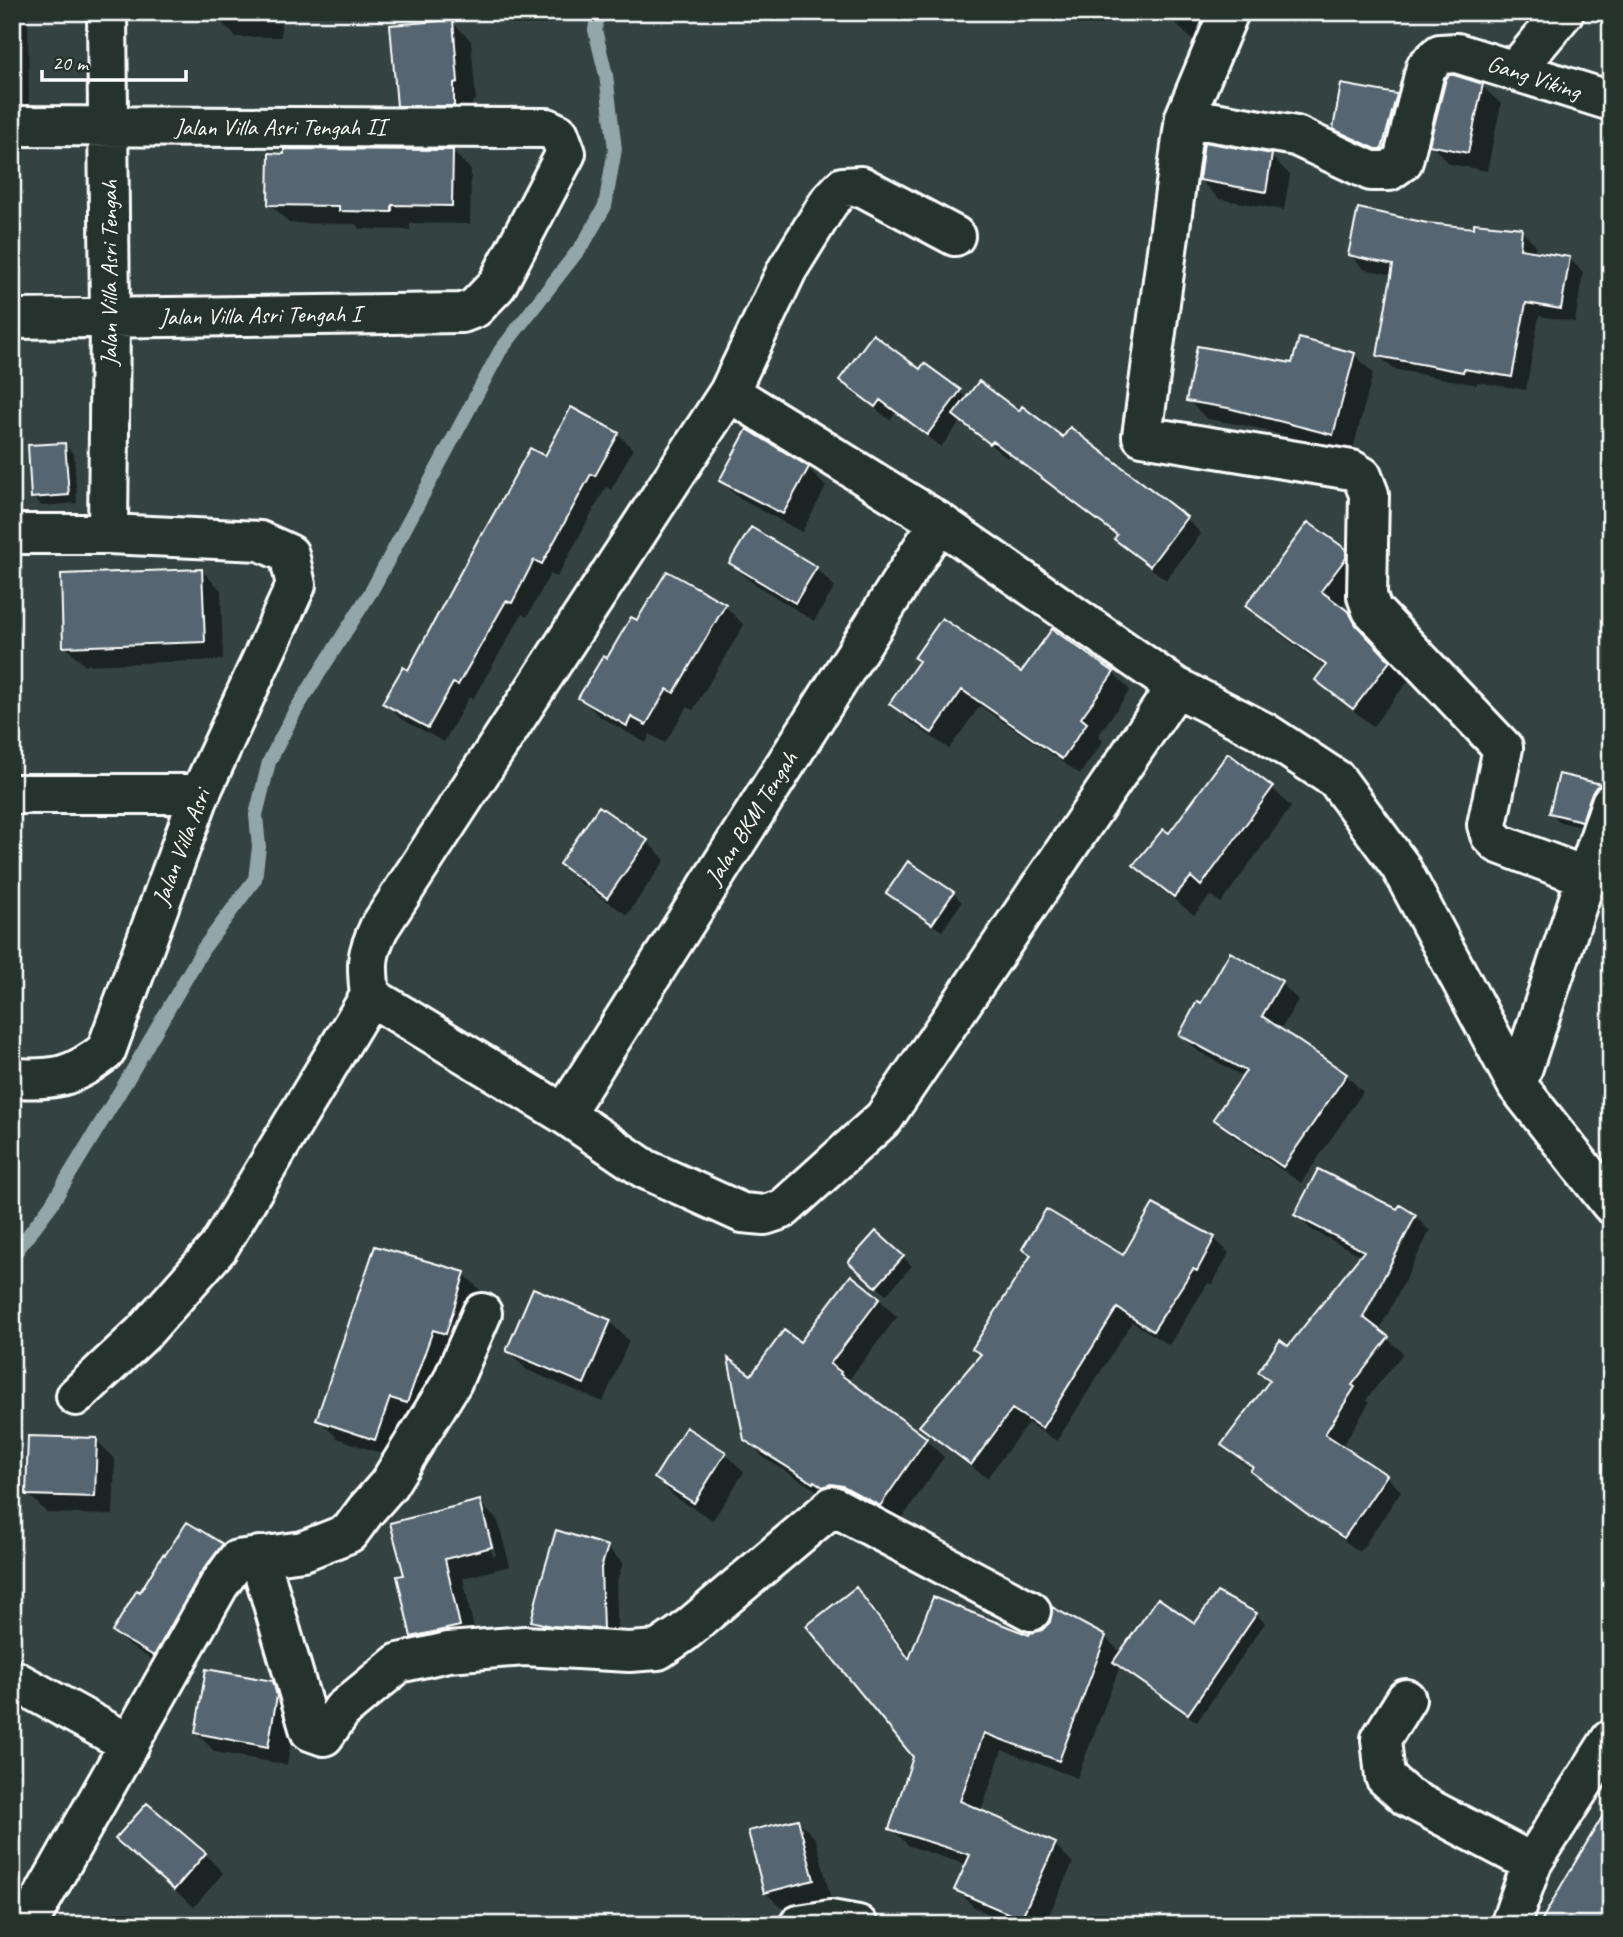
<svg xmlns="http://www.w3.org/2000/svg" width="1623" height="1937" viewBox="0 0 1623 1937" font-family="Caveat,sans-serif">
<style>
.shadow{fill:#0007;fill-rule:evenodd}
.lines{fill:none;stroke-linecap:round;stroke-linejoin:round}
.stream{stroke:#92a7a9;stroke-width:14}
.building{fill:#556672;stroke:#fff;stroke-width:2}
.street-casing{stroke:#fff;stroke-width:44}
.street{stroke:#26332d;stroke-width:38}
.labels{text-anchor:middle;dominant-baseline:central;stroke-width:5;stroke-linejoin:round;paint-order:stroke}
.street-label{font-size:24px;fill:#fff;stroke:#26332d}
</style>
<rect width="100%" height="100%" fill="#344242"/>
<filter id="ink" filterUnits="userSpaceOnUse"><feTurbulence type="fractalNoise" baseFrequency=".0143" numOctaves="2"/><feDisplacementMap in="SourceGraphic" scale="14" xChannelSelector="R" yChannelSelector="G"/><feConvolveMatrix kernelMatrix="1 2 1 2 8 2 1 2 1" color-interpolation-filters="sRGB"/></filter>
<g filter="url(#ink)">
<!-- shadow -->
<path class="shadow" d="M 12,12 L 28,12 L 29,115 L 12,115 Z
M 217,12 L 281,12 L 281,37 L 236,37 L 217,18 Z
M 1176,12 L 1237,12 L 1215,52 L 1191,39 L 1172,20 Z
M 1415,12 L 1457,12 L 1455,20 Z
M 1495,12 L 1562,12 L 1547,30 Z
M 452,22 L 471,41 L 476,101 L 472,101 L 472,124 L 418,124 L 399,105 Z
M 1482,86 L 1501,104 L 1487,171 L 1450,164 L 1431,145 Z
M 1396,96 L 1415,114 L 1396,167 L 1354,147 L 1335,128 Z
M 452,151 L 471,170 L 470,224 L 410,223 L 410,230 L 360,229 L 355,224 L 289,223 L 270,204 Z
M 1271,156 L 1290,175 L 1284,210 L 1219,199 L 1200,180 Z
M 1427,224 L 1475,230 L 1521,230 L 1535,244 L 1535,253 L 1569,258 L 1583,272 L 1575,322 L 1539,316 L 1526,390 L 1477,382 L 1477,385 L 1393,369 L 1379,355 L 1393,275 L 1364,269 L 1350,255 Z
M 1354,354 L 1373,373 L 1352,453 L 1248,426 L 1207,419 L 1188,400 L 1294,365 Z
M 920,371 L 959,391 L 967,399 L 1019,413 L 1186,518 L 1201,534 L 1166,580 L 1132,554 L 1117,538 L 1118,537 L 1009,455 L 1007,458 L 961,421 L 941,447 L 895,413 L 890,420 L 855,393 L 841,379 Z
M 618,434 L 633,449 L 611,490 L 606,487 L 557,577 L 550,574 L 527,617 L 522,614 L 473,699 L 469,697 L 444,742 L 400,718 L 385,703 L 409,672 L 545,459 Z
M 65,445 L 74,454 L 77,503 L 42,506 L 33,497 Z
M 808,468 L 826,487 L 802,532 L 740,499 L 721,481 Z
M 751,529 L 816,568 L 835,587 L 814,621 L 750,581 L 731,563 Z
M 1345,551 L 1364,570 L 1364,577 L 1341,608 L 1368,633 L 1375,646 L 1408,681 L 1373,726 L 1337,698 L 1318,679 L 1326,668 L 1266,624 L 1248,606 Z
M 202,571 L 221,590 L 223,660 L 84,665 L 65,646 Z
M 667,573 L 725,606 L 744,625 L 693,710 L 687,707 L 665,743 L 650,734 L 646,743 L 599,716 L 580,697 L 638,623 Z
M 1052,632 L 1113,673 L 1130,690 L 1098,736 L 1103,741 L 1080,774 L 980,706 L 949,749 L 908,720 L 891,703 L 1021,675 Z
M 1560,776 L 1600,786 L 1608,794 L 1591,829 L 1560,822 L 1551,813 Z
M 1272,788 L 1291,807 L 1221,903 L 1211,895 L 1194,915 L 1154,884 L 1136,865 L 1169,836 Z
M 647,841 L 665,860 L 627,915 L 580,883 L 561,864 Z
M 888,892 L 953,893 L 962,902 L 942,931 L 897,901 Z
M 1281,983 L 1298,1000 L 1280,1031 L 1346,1075 L 1363,1092 L 1301,1183 L 1233,1136 L 1215,1119 L 1244,1077 L 1198,1051 L 1181,1034 L 1201,1005 Z
M 1398,1211 L 1415,1216 L 1430,1231 L 1379,1331 L 1403,1353 L 1366,1400 L 1369,1403 L 1342,1447 L 1386,1476 L 1401,1491 L 1360,1552 L 1268,1486 L 1253,1470 L 1239,1460 L 1224,1445 L 1270,1382 L 1260,1372 L 1289,1349 L 1362,1256 L 1312,1230 L 1296,1215 ZM 1410,1222 L 1414,1222 L 1361,1326 L 1358,1324 Z
M 877,1233 L 912,1266 L 886,1295 L 860,1270 Z
M 1214,1238 L 1229,1253 L 1212,1285 L 1208,1283 L 1169,1345 L 1132,1322 L 1057,1441 L 1028,1423 L 987,1478 L 935,1440 L 921,1426 L 982,1356 L 974,1348 L 1032,1257 L 1025,1249 L 1123,1258 Z
M 464,1274 L 483,1293 L 465,1352 L 426,1421 L 409,1415 L 394,1458 L 337,1438 L 318,1419 Z
M 879,1299 L 897,1317 L 848,1381 L 926,1440 L 944,1457 L 899,1523 L 831,1499 L 764,1458 L 746,1440 L 751,1377 L 800,1344 Z
M 610,1322 L 629,1341 L 603,1402 L 527,1370 L 508,1351 Z
M 96,1440 L 115,1459 L 113,1515 L 47,1513 L 28,1494 Z
M 725,1453 L 744,1472 L 713,1520 L 675,1497 L 656,1478 Z
M 1611,1474 L 1611,1496 L 1601,1486 Z
M 479,1502 L 498,1521 L 510,1566 L 463,1578 L 477,1644 L 431,1655 L 412,1636 L 406,1576 ZM 484,1522 L 487,1522 L 496,1555 L 493,1556 Z
M 222,1545 L 235,1559 L 167,1668 L 128,1645 L 115,1632 L 141,1594 Z
M 607,1548 L 623,1563 L 616,1584 L 618,1643 L 548,1635 L 533,1620 Z
M 855,1589 L 873,1607 L 911,1658 L 1030,1637 L 1105,1637 L 1121,1653 L 1195,1625 L 1256,1614 L 1265,1623 L 1197,1722 L 1120,1666 L 1077,1778 L 1002,1750 L 981,1812 L 1055,1845 L 1073,1863 L 1044,1925 L 1013,1925 L 974,1907 L 956,1889 L 967,1865 L 909,1846 L 891,1828 L 915,1757 Z
M 272,1682 L 291,1702 L 295,1716 L 287,1765 L 215,1752 L 197,1733 Z
M 797,1820 L 816,1839 L 831,1899 L 785,1911 L 766,1893 L 750,1832 Z
M 118,1839 L 205,1854 L 223,1873 L 194,1907 L 136,1858 Z
M 12,1871 L 21,1880 L 12,1891 Z
M 525,1912 L 540,1925 L 514,1925 Z"/>
<g class="lines">
<!-- stream -->
<path class="stream" d="M 12,1257 L 51,1205 L 127,1080 L 203,949 L 255,879 L 259,847 L 256,815 L 269,762 L 295,711 L 372,590 L 500,351 L 584,243 L 605,206 L 615,149 L 606,75 L 595,30 L 598,12"/>
</g>
<!-- building -->
<path class="building" d="M 453,20 L 458,82 L 454,83 L 454,106 L 397,106 L 390,25 Z
M 1449,75 L 1454,75 L 1483,84 L 1468,153 L 1429,145 L 1446,79 Z
M 1341,84 L 1397,94 L 1382,149 L 1376,149 L 1333,129 Z
M 1204,142 L 1272,154 L 1266,192 L 1199,180 Z
M 284,149 L 453,150 L 452,206 L 392,205 L 392,212 L 339,211 L 339,206 L 268,205 L 269,153 L 284,154 Z
M 1358,208 L 1427,223 L 1474,228 L 1474,223 L 1522,228 L 1520,249 L 1570,257 L 1561,309 L 1526,303 L 1512,377 L 1464,369 L 1463,372 L 1377,356 L 1393,265 L 1348,255 Z
M 873,334 L 920,369 L 924,363 L 961,390 L 927,435 L 880,400 L 875,407 L 839,380 Z
M 1299,338 L 1355,353 L 1333,435 L 1228,408 L 1186,401 L 1197,346 L 1292,363 Z
M 979,381 L 1019,411 L 1022,406 L 1063,437 L 1070,427 L 1187,517 L 1150,566 L 1114,539 L 1117,535 L 993,441 L 990,444 L 953,415 Z
M 571,407 L 619,433 L 595,476 L 591,474 L 542,564 L 534,560 L 512,603 L 506,601 L 458,685 L 453,683 L 428,728 L 382,703 L 403,667 L 408,670 L 481,534 L 482,535 L 530,448 L 545,456 Z
M 747,429 L 809,467 L 783,514 L 719,481 Z
M 65,443 L 69,495 L 31,498 L 28,445 Z
M 1308,522 L 1346,549 L 1346,558 L 1321,591 L 1349,612 L 1356,625 L 1390,661 L 1353,709 L 1315,680 L 1326,665 L 1245,606 Z
M 751,527 L 817,567 L 795,603 L 729,563 Z
M 202,569 L 205,642 L 63,647 L 61,574 Z
M 667,571 L 726,604 L 674,693 L 667,689 L 646,725 L 631,717 L 627,726 L 578,698 L 603,656 L 607,658 L 631,617 L 637,620 Z
M 942,618 L 1021,672 L 1052,629 L 1114,672 L 1081,718 L 1087,723 L 1062,759 L 962,690 L 932,733 L 889,704 L 919,661 L 914,658 Z
M 1228,753 L 1273,787 L 1201,886 L 1191,877 L 1174,897 L 1133,865 L 1163,829 L 1169,833 Z
M 1559,774 L 1601,784 L 1596,787 L 1591,795 L 1582,821 L 1549,813 Z
M 599,806 L 648,840 L 607,898 L 559,864 Z
M 908,861 L 954,892 L 932,924 L 886,893 Z
M 1230,952 L 1282,981 L 1262,1016 L 1347,1074 L 1283,1167 L 1213,1119 L 1246,1071 L 1179,1035 L 1197,1001 L 1201,1003 Z
M 1318,1169 L 1397,1209 L 1400,1205 L 1416,1215 L 1363,1317 L 1389,1337 L 1352,1385 L 1355,1387 L 1325,1434 L 1387,1475 L 1344,1538 L 1310,1516 L 1250,1471 L 1253,1467 L 1221,1445 L 1270,1380 L 1258,1372 L 1280,1340 L 1288,1346 L 1364,1251 L 1294,1215 Z
M 1153,1204 L 1215,1237 L 1197,1271 L 1193,1269 L 1153,1331 L 1117,1308 L 1042,1428 L 1012,1409 L 971,1465 L 919,1426 L 981,1354 L 972,1349 L 1031,1255 L 1022,1249 L 1046,1209 L 1123,1255 Z
M 876,1231 L 904,1256 L 876,1287 L 848,1262 Z
M 375,1246 L 465,1272 L 446,1334 L 433,1330 L 407,1403 L 390,1398 L 375,1440 L 316,1420 Z
M 851,1275 L 880,1298 L 830,1364 L 841,1372 L 840,1374 L 927,1438 L 880,1506 L 843,1486 L 831,1484 L 823,1487 L 814,1481 L 813,1483 L 744,1440 L 728,1358 L 751,1375 L 784,1330 L 800,1342 Z
M 533,1288 L 611,1320 L 584,1384 L 506,1351 Z
M 686,1427 L 726,1452 L 694,1503 L 654,1478 Z
M 28,1436 L 97,1438 L 95,1497 L 26,1495 Z
M 480,1500 L 492,1547 L 445,1559 L 460,1626 L 411,1637 L 397,1576 L 404,1575 L 390,1523 Z
M 187,1522 L 223,1544 L 200,1574 L 154,1656 L 112,1632 L 137,1590 L 140,1592 L 163,1554 L 165,1555 Z
M 556,1530 L 608,1546 L 601,1568 L 603,1629 L 551,1626 L 531,1621 L 541,1581 Z
M 856,1587 L 909,1659 L 933,1597 L 1029,1635 L 1030,1633 L 1042,1630 L 1050,1622 L 1052,1607 L 1106,1636 L 1059,1761 L 984,1733 L 960,1801 L 1056,1843 L 1021,1919 L 954,1890 L 970,1855 L 889,1829 L 913,1757 L 806,1626 Z
M 1217,1592 L 1257,1613 L 1188,1714 L 1113,1662 L 1158,1598 L 1195,1623 Z
M 206,1669 L 273,1681 L 277,1696 L 268,1747 L 195,1733 Z
M 1611,1802 L 1611,1925 L 1539,1925 L 1561,1886 Z
M 147,1803 L 206,1853 L 174,1890 L 115,1839 Z
M 798,1819 L 814,1880 L 764,1893 L 748,1831 Z"/>
<g class="lines">
<defs>
<path id="street" d="M 107,12 L 110,316 L 108,534
M 1229,12 L 1185,117 L 1142,436 L 1352,470 L 1362,476 L 1369,494 L 1367,596 L 1372,610 L 1503,748 L 1487,825 L 1490,835 L 1499,844 L 1587,877
M 1515,71 L 1564,12
M 1185,117 L 1296,136 L 1371,171 L 1389,171 L 1403,161 L 1426,67 L 1440,54 L 1457,53 L 1611,101
M 12,126 L 547,128 L 559,134 L 566,153 L 497,285 L 475,308 L 462,313 L 12,319
M 729,392 L 939,522 L 1176,687 L 1264,732 L 1337,780 L 1400,866 L 1517,1085 L 1611,1204
M 12,534 L 108,534 L 260,541 L 289,554 L 296,585 L 200,794 L 106,1051 C 72,1078 55,1080 12,1078
M 12,794 L 200,794
M 370,996 L 564,1114 L 645,1169 L 742,1213 L 765,1215 L 783,1209 L 884,1118 L 1176,687
M 1517,1085 L 1611,803
M 564,1114 L 939,522
M 76,1396 L 143,1333 L 218,1248 L 370,996 C 367,965 365,957 379,928 L 729,392 L 787,270 L 829,202 L 843,187 L 861,186 L 955,236
M 259,1556 L 310,1731 L 324,1736 L 342,1710 L 399,1663 L 448,1652 L 525,1646 L 629,1652 L 658,1650 L 683,1633 L 833,1506 L 1031,1611
M 12,1679 L 130,1744
M 1406,1699 L 1381,1739 L 1385,1777 L 1407,1797 L 1532,1863
M 27,1925 L 219,1585 L 237,1560 L 303,1551 L 349,1533 L 366,1510 L 388,1485 L 452,1382 L 482,1313
M 799,1925 L 830,1920 L 858,1925
M 1510,1925 L 1532,1863 L 1611,1739"/>
</defs>
<!-- street casing -->
<use href="#street" class="street-casing"/>
<!-- street -->
<use href="#street" class="street"/>
</g>
</g>
<g class="labels">
<!-- street labels -->
<g class="street-label">
<text transform="translate(1534 77) rotate(18)">Gang Viking</text>
<text x="280" y="127">Jalan Villa Asri Tengah II</text>
<text transform="translate(109 273) rotate(-90)">Jalan Villa Asri Tengah</text>
<text transform="translate(260 315) rotate(-1)">Jalan Villa Asri Tengah I</text>
<text transform="translate(751 818) rotate(-58)">Jalan BKM Tengah</text>
<text transform="translate(181 847) rotate(-69)">Jalan Villa Asri</text>
</g>
</g>
<!-- margin -->
<rect width="1623" height="1937" fill="none" stroke="#26332d" stroke-width="42"/>
<rect x="21" y="21" width="1581" height="1895" fill="none" stroke="#fff" stroke-width="2.5" filter="url(#ink)"/>
<!-- scale -->
<path d="M42 70v10h144v-10" fill="none" stroke="#ffffff" stroke-width="3.5"/>
<text x="52" y="70" font-size="21" fill="#ffffff" stroke="#26332d" stroke-width="5" paint-order="stroke">20 m</text>
</svg>
